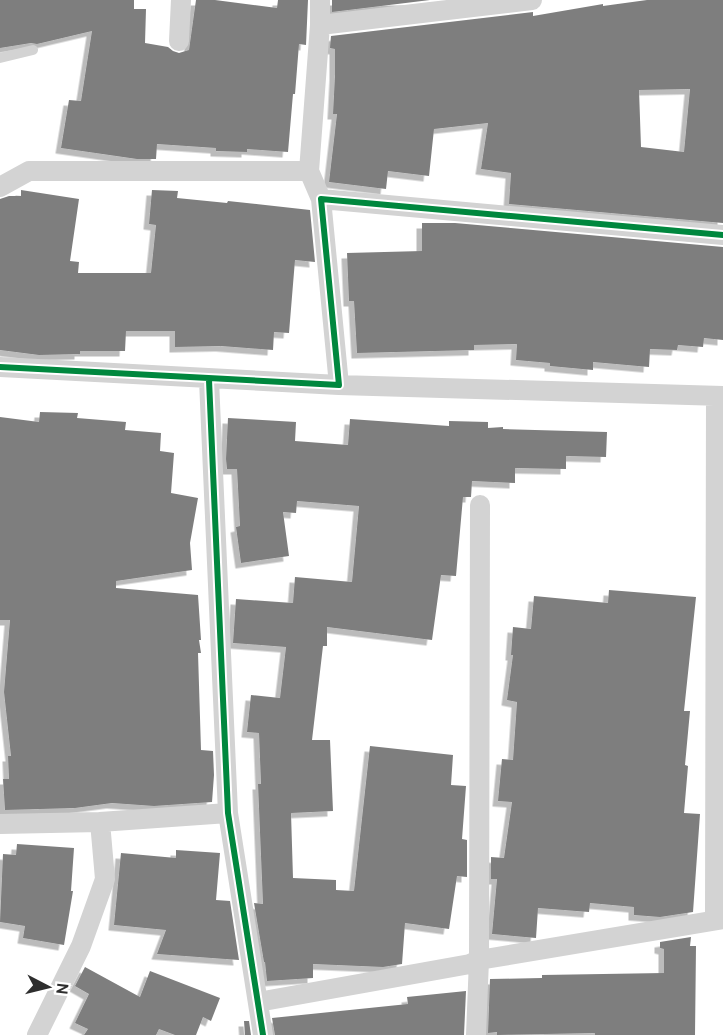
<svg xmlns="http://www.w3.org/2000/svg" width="723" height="1035" viewBox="0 0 723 1035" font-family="Cabin,sans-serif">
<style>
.building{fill:#7e7e7e;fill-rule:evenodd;filter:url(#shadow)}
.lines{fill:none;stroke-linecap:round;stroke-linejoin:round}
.lane{stroke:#d3d3d3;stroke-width:10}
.street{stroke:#d3d3d3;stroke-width:20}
.cycleway-casing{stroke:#fff;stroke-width:10}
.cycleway{stroke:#00873e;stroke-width:6}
</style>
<defs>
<filter id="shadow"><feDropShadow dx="-5.5" dy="5.5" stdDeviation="0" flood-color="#0004"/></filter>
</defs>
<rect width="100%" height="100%" fill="#fff"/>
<!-- building -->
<path class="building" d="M 0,0 L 134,0 L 134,9 L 146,9 L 145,43 L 168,47 L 173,51 L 179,53 L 189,50 L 196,0 L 215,0 L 277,8 L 278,0 L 308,0 L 306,45 L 299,44 L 295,94 L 293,94 L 288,152 L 247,149 L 247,152 L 216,151 L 216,148 L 157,144 L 156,159 L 137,159 L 61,148 L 69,100 L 81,101 L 92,31 L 37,44 L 31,43 L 0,48 Z
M 332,0 L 430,0 L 332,12 Z
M 647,0 L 723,0 L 723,223 L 509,204 L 511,173 L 481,169 L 488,123 L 434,129 L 429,176 L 388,171 L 386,189 L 329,182 L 337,114 L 333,114 L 335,75 L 335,49 L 330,48 L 331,36 L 533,12 L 533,16 L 603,4 L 603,6 ZM 690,89 L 684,152 L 641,147 L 639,90 Z
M 21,190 L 79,199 L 70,261 L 79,262 L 78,273 L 151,273 L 156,225 L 149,224 L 152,190 L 178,191 L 177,198 L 227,203 L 228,201 L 310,210 L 315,262 L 295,260 L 289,333 L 274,332 L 273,350 L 221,346 L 175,347 L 175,331 L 126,331 L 125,351 L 80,351 L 80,354 L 39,355 L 0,350 L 0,199 L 9,196 L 21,196 Z
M 422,223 L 455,223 L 723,247 L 723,340 L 704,338 L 703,347 L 678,345 L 677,350 L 650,349 L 649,367 L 593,362 L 593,370 L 550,366 L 550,363 L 516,360 L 517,344 L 474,345 L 474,350 L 357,353 L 354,301 L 349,301 L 347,253 L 422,251 Z
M 40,412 L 78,413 L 77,418 L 126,422 L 125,430 L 161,433 L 160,451 L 174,453 L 171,493 L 198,498 L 190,543 L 192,570 L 116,581 L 116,588 L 198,595 L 201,640 L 199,640 L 201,653 L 198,653 L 201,750 L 213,751 L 214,775 L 212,802 L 154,806 L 112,803 L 75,808 L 5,810 L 3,779 L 9,779 L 8,756 L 11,756 L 4,692 L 10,620 L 0,620 L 0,417 L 39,422 Z
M 228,418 L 296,422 L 295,441 L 348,445 L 350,419 L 449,426 L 449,421 L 488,422 L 488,428 L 503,427 L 503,429 L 607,432 L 606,457 L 566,456 L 566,469 L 515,468 L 515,483 L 472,481 L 471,497 L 463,497 L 456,576 L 441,575 L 432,640 L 327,627 L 327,646 L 323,646 L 312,740 L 330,740 L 333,811 L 291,813 L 293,878 L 336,880 L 336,890 L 354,891 L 370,746 L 453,755 L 451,785 L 466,786 L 462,839 L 467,840 L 467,877 L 457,876 L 449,929 L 405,923 L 402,964 L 383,967 L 313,964 L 313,978 L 267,981 L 265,962 L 264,962 L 254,903 L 263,904 L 258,784 L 261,784 L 259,733 L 247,732 L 251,695 L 280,698 L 286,647 L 233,643 L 236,599 L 293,603 L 295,577 L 352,582 L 359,506 L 297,501 L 296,513 L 283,512 L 289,556 L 241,563 L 236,527 L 240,526 L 237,469 L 227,469 L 226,459 Z
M 609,590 L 696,597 L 684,711 L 690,711 L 685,765 L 688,766 L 684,813 L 700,814 L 693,912 L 660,917 L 634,915 L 634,907 L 590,903 L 589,912 L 538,908 L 536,938 L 492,934 L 497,879 L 491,879 L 491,857 L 504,858 L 512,802 L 498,801 L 502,759 L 513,760 L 517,702 L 507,700 L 513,655 L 511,655 L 513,627 L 531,629 L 534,596 L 608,603 Z
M 17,844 L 74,848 L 71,891 L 73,891 L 64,945 L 23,938 L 25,926 L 0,922 L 3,854 L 16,855 Z
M 176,850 L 220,853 L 216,900 L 230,901 L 239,960 L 157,954 L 166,930 L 114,925 L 121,853 L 176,858 Z
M 691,937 L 690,946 L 696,946 L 695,1035 L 595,1035 L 595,1033 L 497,1035 L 497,1032 L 488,1033 L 490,979 L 542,978 L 542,975 L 664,973 L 664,949 L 660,948 L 660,942 Z
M 85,967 L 140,997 L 150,971 L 220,998 L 211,1021 L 203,1017 L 196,1035 L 175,1035 L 159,1029 L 156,1035 L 84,1035 L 88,1029 L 75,1023 L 89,994 L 75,986 Z
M 466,991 L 464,1035 L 275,1035 L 272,1018 L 408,1004 L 407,997 Z
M 244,1021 L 249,1021 L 251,1035 L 245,1035 Z"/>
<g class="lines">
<!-- lane -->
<path class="lane" d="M 0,58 L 33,50"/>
<!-- street -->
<path class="street" d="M 320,0 L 320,25 L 309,171 L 321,199
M 320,25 L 532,0
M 179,41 L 181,0
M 0,187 L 29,171 L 309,171
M 0,367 L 339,385 L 321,199 L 723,235
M 209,380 L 228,813 L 263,1035
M 339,385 L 723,396
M 0,824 L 100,822 L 228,813
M 715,920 L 716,396
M 258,1002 L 470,964 L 479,960 L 723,919
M 37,1035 L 81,946 L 105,879 L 100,822
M 476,1035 L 479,960 L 480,505"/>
<defs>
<path id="cycleway" d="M 0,367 L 339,385 L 321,199 L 723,235
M 209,380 L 228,813 L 263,1035"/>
</defs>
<!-- cycleway casing -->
<use href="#cycleway" class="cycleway-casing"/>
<!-- cycleway -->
<use href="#cycleway" class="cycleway"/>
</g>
<!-- north arrow -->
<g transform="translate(48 987) rotate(97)" stroke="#ffffff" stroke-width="4.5" paint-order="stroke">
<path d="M0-4.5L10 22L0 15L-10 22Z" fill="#2e2e2e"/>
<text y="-9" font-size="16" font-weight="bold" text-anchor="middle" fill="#2e2e2e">N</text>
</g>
</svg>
